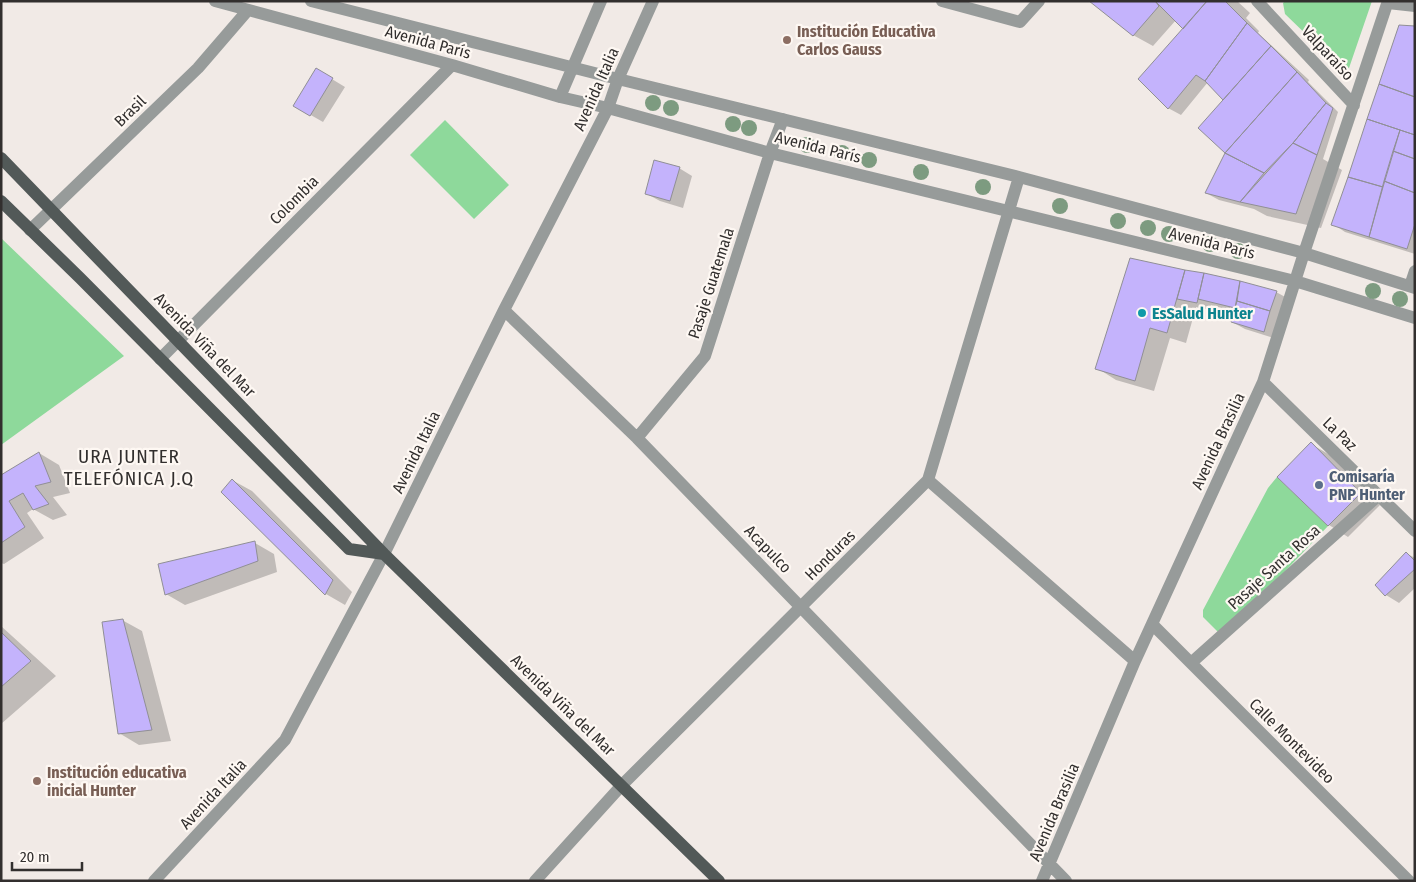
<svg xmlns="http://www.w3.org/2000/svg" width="1416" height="882" viewBox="0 0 1416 882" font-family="'Fira Sans Condensed',sans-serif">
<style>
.green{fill:#8ed99b}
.shadow{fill:#0003}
.building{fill:#c4b3fc;stroke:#908f95}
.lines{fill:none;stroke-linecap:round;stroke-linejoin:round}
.minor{stroke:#979b9a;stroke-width:12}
.major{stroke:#525958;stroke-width:12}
.tree{fill:#7d9b80}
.education-dot{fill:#8d6e63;stroke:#fef8f3;stroke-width:2}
.culture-dot{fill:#0f9aa8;stroke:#fef8f3;stroke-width:2}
.service-dot{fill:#5c6f8a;stroke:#fef8f3;stroke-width:2}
.labels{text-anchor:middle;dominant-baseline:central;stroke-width:4.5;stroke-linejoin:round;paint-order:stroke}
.education-label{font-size:16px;font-weight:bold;fill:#785e54;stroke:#fef8f3;text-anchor:start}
.street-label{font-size:16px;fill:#322f2e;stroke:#fef8f3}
.culture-label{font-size:16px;font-weight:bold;fill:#0d838f;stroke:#fef8f3;text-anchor:start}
.service-label{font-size:16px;font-weight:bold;fill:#4e5e75;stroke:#fef8f3;text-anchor:start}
.quarter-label{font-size:19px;letter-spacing:1px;fill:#322f2e;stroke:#fef8f3}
</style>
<rect width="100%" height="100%" fill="#f1eae6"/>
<!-- green -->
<path class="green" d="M 1285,1 L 1372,1 L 1349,68 L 1343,70 L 1285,14 L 1283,3 Z
M 445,120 L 509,185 L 474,219 L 410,155 Z
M 1,238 L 124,356 L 1,445 Z
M 1277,477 L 1328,526 L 1223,637 L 1203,617 L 1203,610 L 1268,488 Z"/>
<!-- shadow -->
<path class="shadow" d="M 1091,1 L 1237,1 L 1250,13 L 1246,18 L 1259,31 L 1258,33 L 1309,80 L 1308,82 L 1338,112 L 1323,159 L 1342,170 L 1321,228 L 1267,216 L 1254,209 L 1219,200 L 1206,193 L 1225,154 L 1225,99 L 1208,82 L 1181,115 L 1168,108 L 1185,29 L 1176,20 L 1153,46 L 1133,35 Z
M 1415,27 L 1415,254 L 1345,232 L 1333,224 Z
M 317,70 L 345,87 L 323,122 L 295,106 Z
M 679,168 L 692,176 L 683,208 L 660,201 L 647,194 Z
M 1131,259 L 1276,292 L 1289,299 L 1277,339 L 1245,329 L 1232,322 L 1235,312 L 1211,305 L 1210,310 L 1196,307 L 1186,343 L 1170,338 L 1154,391 L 1116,380 L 1097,368 Z
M 1311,444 L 1330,455 L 1380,505 L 1348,537 L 1329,525 L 1278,477 Z
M 39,453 L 59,465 L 70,493 L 53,497 L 67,515 L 53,520 L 33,509 L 27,513 L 44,538 L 4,564 L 1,563 L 1,477 Z
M 232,480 L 252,491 L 352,592 L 345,605 L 326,594 L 223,492 Z
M 255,543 L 274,554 L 277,572 L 185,605 L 166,594 Z
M 1406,553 L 1415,558 L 1415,588 L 1399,603 L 1386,595 Z
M 122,620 L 142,631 L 171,741 L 139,745 L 119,733 Z
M 1,626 L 56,676 L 1,724 Z"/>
<!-- building -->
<path class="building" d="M 1089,1 L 1155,1 L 1159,6 L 1133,36 Z
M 1155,1 L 1207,1 L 1183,29 Z
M 1207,1 L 1225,1 L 1247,23 L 1205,81 L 1196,75 L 1168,109 L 1138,79 Z
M 1247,23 L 1271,46 L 1223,100 L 1205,81 Z
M 1399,25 L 1415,26 L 1415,97 L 1379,84 Z
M 1271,46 L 1297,72 L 1225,153 L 1198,128 Z
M 316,68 L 333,78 L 310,116 L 293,106 Z
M 1297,72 L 1326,103 L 1293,143 L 1264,173 L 1225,153 Z
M 1379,84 L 1415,97 L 1415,135 L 1367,119 Z
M 1326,103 L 1333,108 L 1317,155 L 1293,143 Z
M 1367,119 L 1400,130 L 1383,187 L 1348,177 Z
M 1400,130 L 1415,135 L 1415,159 L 1393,151 Z
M 1293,143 L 1317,155 L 1296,214 L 1240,202 Z
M 1393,151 L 1415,159 L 1415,193 L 1384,181 Z
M 1225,153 L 1264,173 L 1240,202 L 1205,193 Z
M 654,160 L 680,167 L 670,201 L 645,194 Z
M 1348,177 L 1383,187 L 1369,237 L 1331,225 Z
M 1384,181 L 1415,193 L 1415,224 L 1407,249 L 1369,237 Z
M 1130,258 L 1185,270 L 1167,333 L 1150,328 L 1135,381 L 1095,369 Z
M 1185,270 L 1204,273 L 1197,303 L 1177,299 Z
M 1204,273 L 1240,281 L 1235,308 L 1198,299 Z
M 1240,281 L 1277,291 L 1270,311 L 1237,301 Z
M 1237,301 L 1270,311 L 1264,332 L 1231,322 Z
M 1311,442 L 1361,493 L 1328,526 L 1277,477 Z
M 39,452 L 51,482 L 35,486 L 49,504 L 33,510 L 23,493 L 9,501 L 25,527 L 1,543 L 1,475 Z
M 232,479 L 333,580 L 325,595 L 221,492 Z
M 255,541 L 258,561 L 165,595 L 158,564 Z
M 1406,552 L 1415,561 L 1415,569 L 1385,596 L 1375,585 Z
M 123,619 L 152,730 L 118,734 L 102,622 Z
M 1,632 L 31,661 L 1,687 Z"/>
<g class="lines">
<!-- minor -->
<path class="minor" d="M 215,1 L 452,65 L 560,97 L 608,108 L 770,153 L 1295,281 L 1415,318
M 311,1 L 618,79 L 1019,177 L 1304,253 L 1415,288
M 942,1 L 1020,22 L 1039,1
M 1257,1 L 1354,105
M 1388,3 L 1415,6
M 560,97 L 601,1
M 30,230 L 198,68 L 248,10
M 1410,286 L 1415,271
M 504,310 L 637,438 L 1066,881
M 160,359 L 452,65
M 1263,382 L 1415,531
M 637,438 L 705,356 L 770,153 L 783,119
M 928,480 L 1135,661
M 1152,624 L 1409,881
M 1191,663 L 1379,495
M 154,881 L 285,740 L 384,554 L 504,310 L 608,108 L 618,79 L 653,1
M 535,881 L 622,785 L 928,480 L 1019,177
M 1042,881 L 1135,661 L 1263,382 L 1304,253 L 1388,1"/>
<!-- major -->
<path class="major" d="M 1,158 L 384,554 L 719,881
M 1,201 L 80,278 L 349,549 L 384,554"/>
</g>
<!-- trees -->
<g class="tree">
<circle cx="653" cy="103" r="8"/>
<circle cx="671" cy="108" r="8"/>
<circle cx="733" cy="124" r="8"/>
<circle cx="749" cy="128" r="8"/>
<circle cx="807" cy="145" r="8"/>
<circle cx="842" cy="153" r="8"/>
<circle cx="869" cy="160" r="8"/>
<circle cx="921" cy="172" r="8"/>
<circle cx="983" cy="187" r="8"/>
<circle cx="1060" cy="206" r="8"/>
<circle cx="1118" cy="221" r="8"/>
<circle cx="1148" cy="228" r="8"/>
<circle cx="1169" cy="234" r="8"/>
<circle cx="1210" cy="244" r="8"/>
<circle cx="1238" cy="251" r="8"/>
<circle cx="1373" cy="291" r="8"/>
<circle cx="1400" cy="299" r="8"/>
</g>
<!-- markers -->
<g class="education-dot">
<circle cx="787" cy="40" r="5"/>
<circle cx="37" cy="781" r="5"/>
</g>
<circle class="culture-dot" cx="1142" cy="313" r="5"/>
<circle class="service-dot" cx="1319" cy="485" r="5"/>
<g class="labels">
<!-- education labels -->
<g class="education-label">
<text x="797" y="31">Institución Educativa<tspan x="797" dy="18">Carlos Gauss</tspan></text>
<text x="47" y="772">Institución educativa<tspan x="47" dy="18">inicial Hunter</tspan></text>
</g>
<!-- street labels -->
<g class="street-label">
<text transform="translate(428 42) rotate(15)">Avenida París</text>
<text transform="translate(1328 53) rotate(47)">Valparaíso</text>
<text transform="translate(596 89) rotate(-66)">Avenida Italia</text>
<text transform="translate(130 111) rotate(-44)">Brasil</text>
<text transform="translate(818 147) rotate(14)">Avenida París</text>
<text transform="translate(294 200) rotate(-45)">Colombia</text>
<text transform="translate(1212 243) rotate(14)">Avenida París</text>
<text transform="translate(711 283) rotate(-72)">Pasaje Guatemala</text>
<text transform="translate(205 345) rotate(46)">Avenida Viña del Mar</text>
<text transform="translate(1340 434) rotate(44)">La Paz</text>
<text transform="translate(1218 441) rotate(-65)">Avenida Brasilia</text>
<text transform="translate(416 452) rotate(-64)">Avenida Italia</text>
<text transform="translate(768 549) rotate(46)">Acapulco</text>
<text transform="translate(830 555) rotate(-45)">Honduras</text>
<text transform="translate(1274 567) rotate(-42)">Pasaje Santa Rosa</text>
<text transform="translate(563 705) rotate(44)">Avenida Viña del Mar</text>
<text transform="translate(1292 741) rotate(45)">Calle Montevideo</text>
<text transform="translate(213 794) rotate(-47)">Avenida Italia</text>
<text transform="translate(1054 812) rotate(-67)">Avenida Brasilia</text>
</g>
<!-- culture labels -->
<g class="culture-label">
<text x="1152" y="313">EsSalud Hunter</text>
</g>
<!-- service labels -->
<g class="service-label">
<text x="1329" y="476">Comisaría<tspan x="1329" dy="18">PNP Hunter</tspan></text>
</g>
<!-- quarter labels -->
<g class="quarter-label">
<text x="129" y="456">URA JUNTER<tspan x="129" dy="22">TELEFÓNICA J.Q</tspan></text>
</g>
</g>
<!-- border -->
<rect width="1416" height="882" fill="none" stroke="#322f2e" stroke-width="5"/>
<!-- scale -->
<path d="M12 862v8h70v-8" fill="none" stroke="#322f2e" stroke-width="2.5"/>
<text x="20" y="862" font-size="15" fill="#322f2e" stroke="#fef8f3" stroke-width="4" paint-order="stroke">20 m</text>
</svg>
